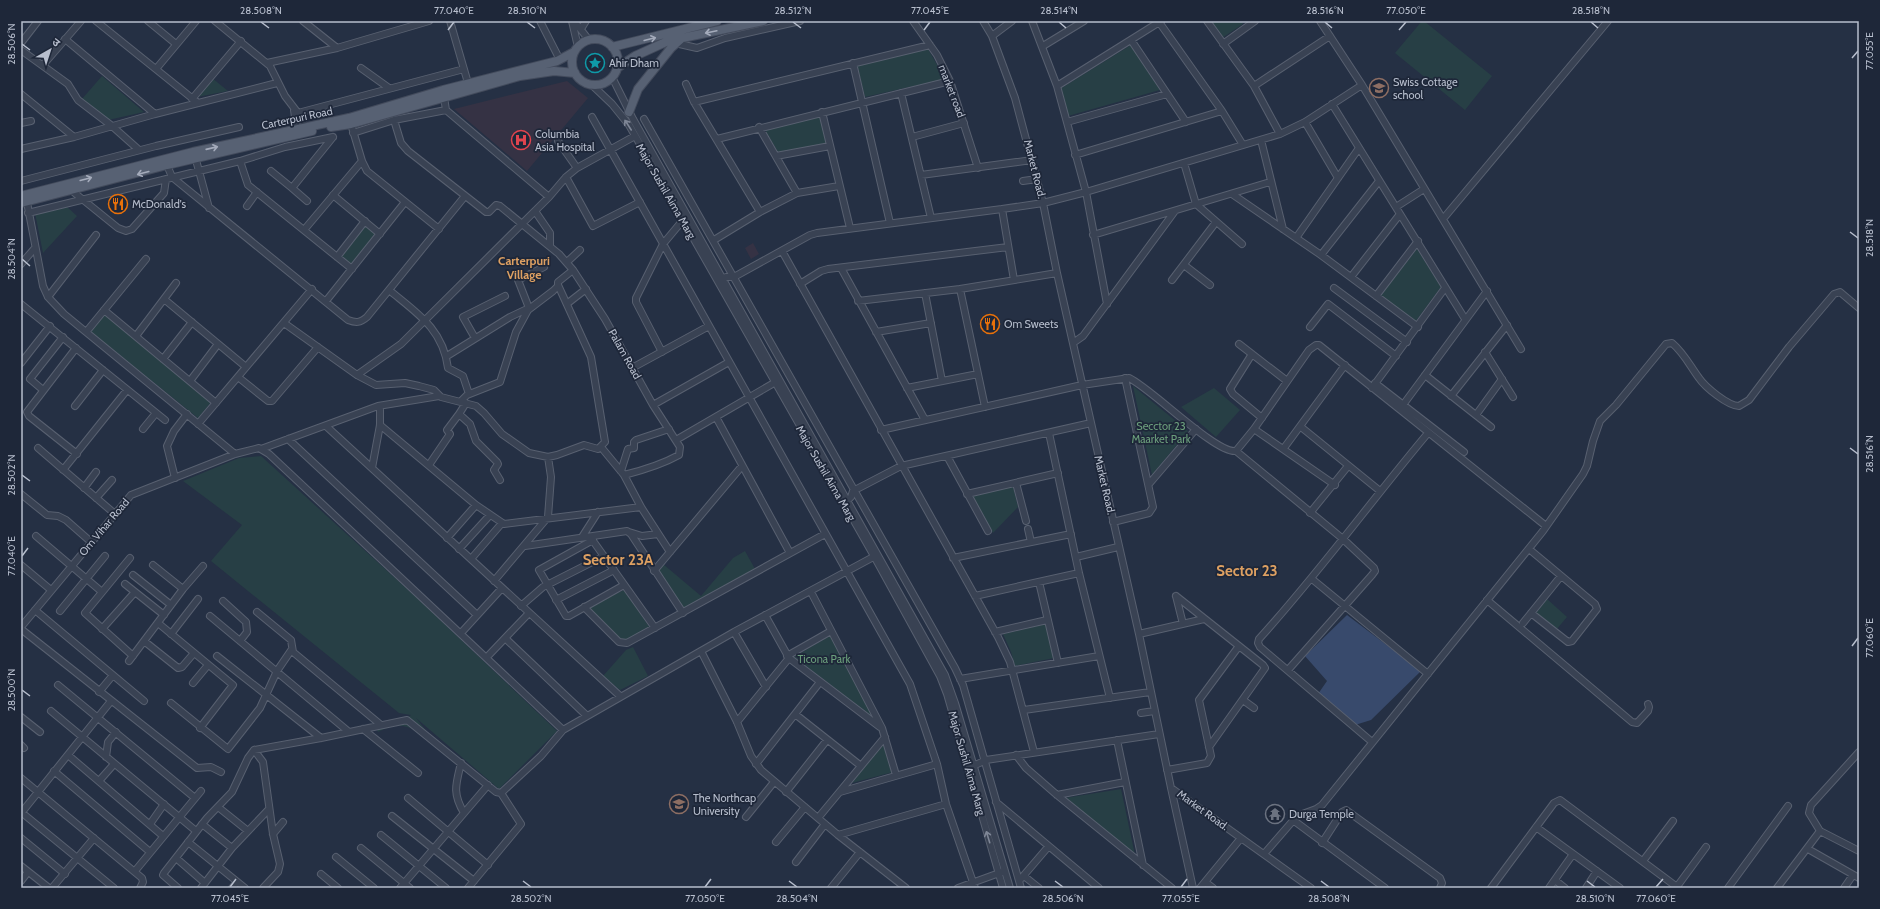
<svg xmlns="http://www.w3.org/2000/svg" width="1880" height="909" viewBox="0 0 1880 909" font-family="Cabin,'Noto Sans Devanagari',sans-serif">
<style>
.medical{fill:#353244}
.green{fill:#273f45}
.water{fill:#384a6c}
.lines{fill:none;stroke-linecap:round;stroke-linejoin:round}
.minor-casing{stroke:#586070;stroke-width:8}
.major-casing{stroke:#434b5c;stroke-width:10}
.minor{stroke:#394253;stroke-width:6}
.major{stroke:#576173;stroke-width:8}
.oneway{stroke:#a4abbb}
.oneway2{stroke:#7e8696}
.ticks{fill:none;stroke:#b7becd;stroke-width:1.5}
.labels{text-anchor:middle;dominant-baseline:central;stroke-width:3.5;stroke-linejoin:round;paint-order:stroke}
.poi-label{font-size:11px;fill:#b7becd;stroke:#1e2739;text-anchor:start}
.street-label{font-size:11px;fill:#b7becd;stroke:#1e2739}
.park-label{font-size:11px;fill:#6c9f7c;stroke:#1e2739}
.neighbourhood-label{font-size:12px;font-weight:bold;fill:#dda062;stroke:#1e2739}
.district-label{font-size:15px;font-weight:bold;fill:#dda062;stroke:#1e2739}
.neatline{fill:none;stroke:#b7becd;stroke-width:1.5}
.ticks-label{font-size:10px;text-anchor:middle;fill:#b7becd}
</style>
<rect width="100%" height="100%" fill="#253044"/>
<!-- medical -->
<path class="medical" d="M 567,81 L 588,98 L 527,171 L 454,109 Z
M 753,243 L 759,254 L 751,259 L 745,248 Z"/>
<!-- green -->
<path class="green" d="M 1211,21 L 1241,21 L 1243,24 L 1222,38 Z
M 1422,21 L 1424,21 L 1492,76 L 1465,110 L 1395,53 Z
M 1131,45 L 1160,90 L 1068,116 L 1060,89 Z
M 928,49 L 945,79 L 865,97 L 857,66 Z
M 102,76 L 144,112 L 108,120 L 82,99 Z
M 212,78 L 228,91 L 197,97 Z
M 820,116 L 826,143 L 779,154 L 764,128 Z
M 65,205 L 77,216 L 43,253 L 35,213 Z
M 366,225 L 377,234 L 352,265 L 340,256 Z
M 1417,249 L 1441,287 L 1415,322 L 1380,295 Z
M 105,314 L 212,401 L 198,418 L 91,332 Z
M 1133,386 L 1188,431 L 1152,475 Z
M 1214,388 L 1240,410 L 1216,437 L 1181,407 Z
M 261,456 L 417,598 L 557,731 L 499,789 L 416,718 L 428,733 L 428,739 C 410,725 399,721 378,732 L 376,727 L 405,719 L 411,715 L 399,713 L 211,561 L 242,525 L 183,481 L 239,458 Z
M 1013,486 L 1018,507 L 993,533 L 972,496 Z
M 745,551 L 755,569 L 684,608 L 657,571 L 663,564 L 701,596 L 733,558 Z
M 624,590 L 650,628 L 624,642 L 589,607 Z
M 1547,599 L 1567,617 L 1556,630 L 1536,613 Z
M 1046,624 L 1054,658 L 1015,666 L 1011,652 L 1003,634 Z
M 830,636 L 873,717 L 794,657 Z
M 633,647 L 648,676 L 620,690 L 603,676 L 626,650 Z
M 884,742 L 893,772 L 852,783 Z
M 1121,789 L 1135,855 L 1065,798 Z"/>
<!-- water -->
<path class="water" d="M 1347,615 L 1421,671 L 1371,720 L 1355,725 L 1318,694 L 1327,681 L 1305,656 Z"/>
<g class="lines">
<defs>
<path id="minor" d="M 96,21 L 198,103
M 148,21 L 176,44
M 215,21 L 270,66 L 285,96 L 301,117 L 307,131
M 303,21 L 337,48
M 450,21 L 468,83
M 540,21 L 560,60
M 572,21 L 578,47
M 574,21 L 589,40
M 913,21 L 937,55 L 950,81 L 978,168
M 983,21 L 992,36 L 1015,98 L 1043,203 L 1057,273 L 1139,634 L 1171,788 L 1311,888
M 1032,21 L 1057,86 L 1086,192 L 1107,304
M 1207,21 L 1254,86 L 1280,134
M 1320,21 L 1362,85 L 1521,349
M 1159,22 L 1222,111 L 1243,145
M 581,29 L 586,21
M 992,36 L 1012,21
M 65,39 L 155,114
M 1131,40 L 1186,122
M 21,43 L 38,21
M 675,43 L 697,48 L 725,38 L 800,21
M 1223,44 L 1255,21
M 1043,46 L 1084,21
M 21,50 L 68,84 L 78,100 L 112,126 L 139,150
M 267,63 L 337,48 L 429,21
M 853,63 L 890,223
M 43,65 L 81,21
M 361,68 L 389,88
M 156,69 L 196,21
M 612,77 L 633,119 L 945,675 L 955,703 L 1010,888
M 686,84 L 694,102 L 760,212
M 592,85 L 612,104 L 629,125 L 874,556 L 940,676 L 947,694 L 1003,888
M 1057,86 L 1161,21
M 1254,86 L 1330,36
M 901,93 L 931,218
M 21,94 L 74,137
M 444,97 L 446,110 L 549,197
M 192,99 L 241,41
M 694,102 L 930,45
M 1332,104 L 1465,319
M 294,110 L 297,132
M 822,112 L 850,228
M 298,113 L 464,69
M 592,117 L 910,684 L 937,764 L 946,804 L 975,888
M 644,119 L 955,668 L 963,685 L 1019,881
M 394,120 L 401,143 L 408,151 L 486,212 L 489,212 L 496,205 L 500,206 L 559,254 L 573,270 L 558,282 L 558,286 L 553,291 L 528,310 L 516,332 L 500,382 L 467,395 L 461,401
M 1067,122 L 1167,94
M 1305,122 L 1338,178
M 21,123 L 31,121
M 351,124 L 362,161 L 367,171 L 439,229
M 759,127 L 797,193
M 353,133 L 394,120 L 446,110
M 912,137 L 964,123
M 717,139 L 950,81
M 1261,140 L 1283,229
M 558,141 L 577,168
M 21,149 L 74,137 L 155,114 L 277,83
M 1075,155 L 1222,111
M 776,156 L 830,146
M 196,160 L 209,208
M 240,161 L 248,185 L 352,269
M 1184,163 L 1196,204 L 1242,244
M 167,165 L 172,177 L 348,320 C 356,323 360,323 367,317 L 465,196
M 271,171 L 292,188 L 333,137
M 921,175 L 1032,160
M 566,177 L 593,226 L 640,202
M 21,181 L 156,146 L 239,127
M 1023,181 L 1037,179
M 292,188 L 307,201
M 71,190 L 118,228 L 126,231 L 132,229 L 164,193 L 166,179
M 1232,194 L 1321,255 L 1418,327
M 333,195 L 380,234
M 26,197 L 43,286 L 48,297 L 64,314 L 235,454
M 247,206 L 257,192
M 1396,207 L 1424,189
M 1002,209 L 1014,280
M 535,211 L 550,233 L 550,246
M 28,213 L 240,161 L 285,147 L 333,137
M 1443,219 L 1608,21
M 304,230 L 362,161
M 1093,235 L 1270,182
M 1296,238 L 1359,148
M 714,240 L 760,212 L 797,193 L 839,186
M 782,251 L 998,637 L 1010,662 L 1034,752
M 1321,255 L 1379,181
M 337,257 L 365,221
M 567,262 L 580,250
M 21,264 L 35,248
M 1184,265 L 1210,285
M 841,268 L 925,420
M 573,270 L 605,319 L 653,405 L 680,447 L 679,455 C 661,465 644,470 624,475
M 1351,277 L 1400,214
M 720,280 L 726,277 L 734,277 L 810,235 L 817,233 L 1002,209 L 1043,203 L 1086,192 L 1280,134 L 1305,122 L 1362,85
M 1172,280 L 1216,222
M 800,284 L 821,271 L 828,269 L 1008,247
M 1334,288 L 1407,342
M 960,289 L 985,407
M 389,290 C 417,313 443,329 448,368 L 463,376 L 469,394
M 925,293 L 942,381
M 1376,296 L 1418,241
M 48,297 L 96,235
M 164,299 L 246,367
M 326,301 L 405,202
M 858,301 L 960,289 L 1057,273
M 568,303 L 586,289
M 21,304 L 165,420
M 104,310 L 216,403
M 284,323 L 357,375 L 376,385 L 405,383 L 419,386 L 434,390 L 441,397 L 476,406 L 484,413 L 502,434 L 529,453 L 548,457 L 557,455 L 584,445 L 598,449 L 605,442 L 591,357 L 558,285
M 1310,327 L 1328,304 L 1396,356
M 87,331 L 146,259
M 876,332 L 931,323
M 136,336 L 176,283
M 475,338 L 463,317 L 505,296
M 1073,343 L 1083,336 L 1175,211
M 1239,344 L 1287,381
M 76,348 L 27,412 L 29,416 L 77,454
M 662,352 L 636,302 L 636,298 L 663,244 L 683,220
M 1485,352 L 1513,397
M 1252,354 L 1230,389 L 1233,394 L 1262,418
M 447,356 L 510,317 L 529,308 L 518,280 L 544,267
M 163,359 L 192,322
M 21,363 L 50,326
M 632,368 L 709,326
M 357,375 L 401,344 L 549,197 L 566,177 L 577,168 L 635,136
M 1425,375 L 1491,427
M 238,377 L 268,401 L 272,401 L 318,347
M 190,381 L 218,344
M 1375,383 L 1464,452
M 907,388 L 978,374
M 1372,388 L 1445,288
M 43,390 L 30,379 L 63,337
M 1451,396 L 1507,325
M 466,403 L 459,414 L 470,424 L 476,441 L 497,462 L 498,464 L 494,470 L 500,480
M 653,405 L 729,362
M 75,406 L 103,370
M 1400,409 L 1487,291
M 1476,415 L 1502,379
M 716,417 L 790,553
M 198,424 L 312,289
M 380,425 L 476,505 L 504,524 L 641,507
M 326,426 L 620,696
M 1301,427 L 1380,491
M 143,429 L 156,413
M 1254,429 L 1335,485
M 881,430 L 1082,385 L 1129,378 C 1151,388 1216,454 1236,451 L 1254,429 L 1309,350 L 1316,345 L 1319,345 L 1546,526
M 1049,433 L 1079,573 L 1110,698
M 288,439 L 477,615
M 676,440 L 774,383
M 601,447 L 624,475 L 641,507 L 670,552
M 38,448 L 115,514
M 1284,448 L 1345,365
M 261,449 L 378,406 L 439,396
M 1236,451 L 1343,539 L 1374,568 L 1375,571 L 1372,575 L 1288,670
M 947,456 L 988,531
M 429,465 L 450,434 L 447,430 L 459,414
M 372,468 L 380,425 L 380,406
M 63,470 L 127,390
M 621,471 L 628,449 L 634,448 L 634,442 L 636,440 L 669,429
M 175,478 L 167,446 L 174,431 L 187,414
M 1016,483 L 1026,521
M 1149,484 L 1196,429
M 84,488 L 96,472
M 21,494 L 47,515 L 58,516 L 66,520 L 91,542
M 967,494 L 1058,473
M 96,498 L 112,480
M 847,501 L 851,497 L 853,491 L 901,466 L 1091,423
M 1310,513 L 1348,466
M 1113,522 L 1149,513 L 1153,507 L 1125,378
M 1028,529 L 1031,542
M 629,532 L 642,536 L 658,534
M 36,536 L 102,592
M 582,537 L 598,512
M 447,538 L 476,505
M 591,538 L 655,628
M 593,540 L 539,570 L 566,616 L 569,616 L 624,585
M 525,546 L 627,531 L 631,534 L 683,613
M 459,549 L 490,515
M 1529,549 L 1595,604 L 1597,609 L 1572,641 L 1568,642 L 1531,613
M 1076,557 L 1118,547
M 130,558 L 85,613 L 133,656
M 953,558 L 1071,534
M 471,559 L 502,523
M 21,565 L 51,590
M 153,565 L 183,589
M 654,571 L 742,466
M 133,575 L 171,605
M 1312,579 L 1428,674
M 494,581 L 548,517 L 551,477 L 548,457
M 1039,582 L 1058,663
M 125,584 L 164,615
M 811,592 L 882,728 L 896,775
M 975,596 L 1079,573
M 1176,596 L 1263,665 L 1265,668 L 1209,747
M 1176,596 L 1183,624
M 556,600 L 614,570
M 1487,600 L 1632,722 L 1637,723 L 1648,711 L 1649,707 L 1648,704
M 223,601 L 246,622 L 247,632 L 240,641
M 521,606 L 543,587 L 604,556
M 584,607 L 619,642 L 627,643 L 825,534
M 35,610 L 144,701
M 60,611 L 105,556
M 257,612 L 291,640 L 293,652 L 381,725
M 765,615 L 789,658 L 880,727
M 210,616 L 349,732
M 158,623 L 233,685 L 200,728
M 1523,623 L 1561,576
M 21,627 L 131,495 L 235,454 L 259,448 L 269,454 L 563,730
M 21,629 L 197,768 L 211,767 L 221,772
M 102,629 L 135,592
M 734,632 L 766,687
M 995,632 L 1047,620
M 461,633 L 502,588
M 171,634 L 198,599
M 1139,634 L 1204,619
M 505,638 L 586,715
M 144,641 L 178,668 L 182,667 L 194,653
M 701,651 L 737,722 L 751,756 L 761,770 L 838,835 L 906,888
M 217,656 L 321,738
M 787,656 L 831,631
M 487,657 L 529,613
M 129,661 L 183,589 L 203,566
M 960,679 L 1099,656
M 193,683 L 208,665
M 58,685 L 195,798
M 99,692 L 113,675
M 1243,700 L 1254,708
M 171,703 L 228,749 L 260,708 L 277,671 L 292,649
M 1024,710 L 1150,692
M 51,711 L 196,831
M 1141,713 L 1154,711
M 795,714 L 861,766
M 21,717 L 40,732
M 737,722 L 789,658
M 363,729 L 418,773
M 1117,740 L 1143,865
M 1372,742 L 1260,647 L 1258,643 L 1259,639 C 1319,573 1371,501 1428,433
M 21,745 L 24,748
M 254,750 L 263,762 L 273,834 L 280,864 L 278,872 L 263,888
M 1859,752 L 1811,805 L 1809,813 L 1820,831 L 1859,851
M 68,755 L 163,836
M 1016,755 L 1026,768 L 1057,795 L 1172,888
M 106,757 L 108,742 L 116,732
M 461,763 C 456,784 452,793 464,813
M 756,764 L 820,682
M 971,767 L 986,760 L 1159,734
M 1167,770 L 1207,763 L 1211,756 L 1199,700 L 1239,646
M 54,771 L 150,852
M 21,778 L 142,878 L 143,882 L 140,888
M 99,781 L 114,764
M 1171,788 L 1193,888
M 786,792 L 827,740
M 840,792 L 937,764
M 1057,795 L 1125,782
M 408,798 L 488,865
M 996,802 L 1099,888
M 218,807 L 248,831
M 21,812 L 114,888
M 22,812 L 111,701
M 392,816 L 474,881
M 746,817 L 774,782
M 818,818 L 885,737
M 1293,820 L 1385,888
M 150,824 L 164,804
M 202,824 L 232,848
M 1536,827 L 1620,888
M 273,834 L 283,822
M 381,835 L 446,888
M 838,835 L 946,804
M 21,838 L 65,874
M 188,842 L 245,888
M 776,842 L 805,807
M 1322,843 L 1342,812 L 1346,810 L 1440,878 L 1442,883 L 1440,888
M 361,848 L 410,888
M 1808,849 L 1859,878
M 1264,854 L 1297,816 L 1316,809 L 1322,805 L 1543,531 L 1583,474 L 1587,466 L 1593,441 L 1600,421 L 1616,405 L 1666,344 L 1672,343 C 1684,353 1690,366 1699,378 C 1705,387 1728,406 1739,406 L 1749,400 L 1789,347 L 1834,294 L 1840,292 L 1859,308
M 336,857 L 374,888
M 176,858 L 205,883
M 1643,861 L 1673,821
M 796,862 L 825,824
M 21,866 L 49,888
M 135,871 L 201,791
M 321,874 L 338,888
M 1024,876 L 1039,888
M 1555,880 L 1565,888
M 21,881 L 28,872
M 1205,882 L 1213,888
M 52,888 L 94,838
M 178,888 L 163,875 L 164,873 L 207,818 L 232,792 L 248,758 L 254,750 L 321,738 L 407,720 L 496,792 L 501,793 L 541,756 L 563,730 L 734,632 L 877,555
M 201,888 L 232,848 L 269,809
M 232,888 L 237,882
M 400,888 L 488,785
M 468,888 L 521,824 L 501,793
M 831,888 L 860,852
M 958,888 L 1002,872
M 1021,888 L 1019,881 L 1048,847
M 1200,888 L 1241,838
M 1491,888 L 1554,803 L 1560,800 L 1677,887
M 1549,888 L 1573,854
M 1586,888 L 1597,871
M 1676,888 L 1706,847
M 1728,888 L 1788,806
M 1777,888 L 1820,831
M 1844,888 L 1853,875"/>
<path id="major" d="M572 62a23 23 0 1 1 46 0a23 23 0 1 1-46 0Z
M 612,47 L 717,21
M 617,68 L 635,56 L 668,41 L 763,21
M 629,112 L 638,89 L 671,48 L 681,39
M 331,127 L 351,124 L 520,76 L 554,71 L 575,73
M 21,196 L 193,152 L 349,118 L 443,90 L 557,61 L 574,52
M 21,203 L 167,165 L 312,131"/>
</defs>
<!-- minor casing -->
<use href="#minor" class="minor-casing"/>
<!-- major casing -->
<use href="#major" class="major-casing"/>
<!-- minor -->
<use href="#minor" class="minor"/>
<!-- major -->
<use href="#major" class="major"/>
</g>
<!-- one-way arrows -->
<defs><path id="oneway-shaft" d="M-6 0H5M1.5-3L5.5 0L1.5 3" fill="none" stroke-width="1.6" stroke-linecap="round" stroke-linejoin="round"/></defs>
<g class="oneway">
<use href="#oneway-shaft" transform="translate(711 32) rotate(168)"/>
<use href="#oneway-shaft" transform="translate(650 39) rotate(-14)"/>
<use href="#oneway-shaft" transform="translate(212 148) rotate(-13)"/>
<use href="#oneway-shaft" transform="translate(143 173) rotate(165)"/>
<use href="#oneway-shaft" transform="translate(86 179) rotate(-15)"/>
</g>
<g class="oneway2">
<use href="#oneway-shaft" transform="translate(628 125) rotate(-123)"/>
<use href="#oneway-shaft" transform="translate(988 837) rotate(-107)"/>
</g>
<!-- ticks -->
<path class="ticks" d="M 261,22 L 269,28M 527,22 L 535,28M 793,22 L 801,28M 1059,22 L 1066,28M 1325,22 L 1332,28M 1591,22 L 1598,28M 448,30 L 454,22M 924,30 L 930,22M 1399,30 L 1406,22M 22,44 L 30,50M 1852,58 L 1858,51M 1850,232 L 1858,238M 22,259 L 30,266M 1850,448 L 1858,454M 22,475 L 30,481M 22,556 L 28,548M 1852,646 L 1858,638M 22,690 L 30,696M 523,881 L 531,887M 789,881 L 797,887M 1055,881 L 1063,887M 1321,881 L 1329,887M 1587,881 L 1595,887M 230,887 L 236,879M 705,887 L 711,879M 1181,887 L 1187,879M 1656,887 L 1663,879"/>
<!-- icons -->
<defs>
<symbol id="sight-ring" viewBox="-11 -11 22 22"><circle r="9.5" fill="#1e2739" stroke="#0f9aa8" stroke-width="1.5"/><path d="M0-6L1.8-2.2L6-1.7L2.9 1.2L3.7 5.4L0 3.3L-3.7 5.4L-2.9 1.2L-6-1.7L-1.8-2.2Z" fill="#0f9aa8"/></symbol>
<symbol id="school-ring" viewBox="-11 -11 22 22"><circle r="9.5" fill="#1e2739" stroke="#8d6e63" stroke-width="1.5"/><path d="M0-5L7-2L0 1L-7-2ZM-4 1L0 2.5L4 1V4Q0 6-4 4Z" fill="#8d6e63"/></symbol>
<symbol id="hospital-ring" viewBox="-11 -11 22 22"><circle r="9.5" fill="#1e2739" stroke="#e0444e" stroke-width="1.5"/><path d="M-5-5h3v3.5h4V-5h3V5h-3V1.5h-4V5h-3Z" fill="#e0444e"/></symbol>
<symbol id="restaurant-ring" viewBox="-11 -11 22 22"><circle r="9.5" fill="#1e2739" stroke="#e8710a" stroke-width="1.5"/><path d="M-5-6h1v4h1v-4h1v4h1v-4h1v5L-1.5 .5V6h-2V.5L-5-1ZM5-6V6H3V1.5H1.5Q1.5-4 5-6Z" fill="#e8710a"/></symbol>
<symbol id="university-ring" viewBox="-11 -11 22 22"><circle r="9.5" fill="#1e2739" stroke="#8d6e63" stroke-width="1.5"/><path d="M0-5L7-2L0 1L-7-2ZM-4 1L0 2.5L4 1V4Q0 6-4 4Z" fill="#8d6e63"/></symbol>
<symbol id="temple-ring" viewBox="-11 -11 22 22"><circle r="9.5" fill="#1e2739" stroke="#6b7280" stroke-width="1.5"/><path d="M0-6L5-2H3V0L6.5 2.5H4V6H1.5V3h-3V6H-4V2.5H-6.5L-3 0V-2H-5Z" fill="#6b7280"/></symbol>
</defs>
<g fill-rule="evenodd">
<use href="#sight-ring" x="584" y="52" width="22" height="22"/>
<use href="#school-ring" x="1368" y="77" width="22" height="22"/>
<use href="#hospital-ring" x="510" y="129" width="22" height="22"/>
<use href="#restaurant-ring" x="107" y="193" width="22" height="22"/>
<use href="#restaurant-ring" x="979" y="313" width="22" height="22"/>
<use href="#university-ring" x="668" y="793" width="22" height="22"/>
<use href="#temple-ring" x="1264" y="803" width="22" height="22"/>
</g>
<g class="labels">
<!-- poi labels -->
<g class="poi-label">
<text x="609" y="63">Ahir Dham</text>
<text x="1393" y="82">Swiss Cottage<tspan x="1393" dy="13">school</tspan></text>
<text x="535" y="134">Columbia<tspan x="535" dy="13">Asia Hospital</tspan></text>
<text x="132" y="204">McDonald's</text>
<text x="1004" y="324">Om Sweets</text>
<text x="693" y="798">The Northcap<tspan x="693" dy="13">University</tspan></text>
<text x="1289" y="814">Durga Temple</text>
</g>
<!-- street labels -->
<g class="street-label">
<text transform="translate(952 91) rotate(69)">market road</text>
<text transform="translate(297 118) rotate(-12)">Carterpuri Road</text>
<text transform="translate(1035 169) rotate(76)">Market Road.</text>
<text transform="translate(666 191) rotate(60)">Major Sushil Aima Marg</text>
<text transform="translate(625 354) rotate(61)">Palam Road</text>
<text transform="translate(826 473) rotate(60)">Major Sushil Aima Marg</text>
<text transform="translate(1105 485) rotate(77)">Market Road.</text>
<text transform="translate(104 527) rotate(-50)">Om Vihar Road</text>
<text transform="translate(967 763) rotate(74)">Major Sushil Aima Marg</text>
<text transform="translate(1203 810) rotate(36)">Market Road.</text>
</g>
<!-- park labels -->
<g class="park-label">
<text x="1161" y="426">Secctor 23<tspan x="1161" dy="13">Maarket Park</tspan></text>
<text x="824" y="659">Ticona Park</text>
</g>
<!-- neighbourhood labels -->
<g class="neighbourhood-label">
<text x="524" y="260">Carterpuri<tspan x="524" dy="14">Village</tspan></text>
</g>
<!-- district labels -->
<g class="district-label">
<text x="618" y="560">Sector 23A</text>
<text x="1247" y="571">Sector 23</text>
</g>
</g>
<!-- border -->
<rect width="1880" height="909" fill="none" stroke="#1e2739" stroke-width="44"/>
<!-- north arrow -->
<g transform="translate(50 50) rotate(39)" stroke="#1e2739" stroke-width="3" paint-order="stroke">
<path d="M0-3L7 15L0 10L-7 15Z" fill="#b7becd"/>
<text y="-6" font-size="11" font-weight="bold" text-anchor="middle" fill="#b7becd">उ</text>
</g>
<rect x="22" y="22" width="1836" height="865" class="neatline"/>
<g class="ticks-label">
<text x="261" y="14">28.508°N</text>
<text x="454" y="14">77.040°E</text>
<text x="527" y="14">28.510°N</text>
<text x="793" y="14">28.512°N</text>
<text x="930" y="14">77.045°E</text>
<text x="1059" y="14">28.514°N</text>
<text x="1325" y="14">28.516°N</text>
<text x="1406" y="14">77.050°E</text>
<text x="1591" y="14">28.518°N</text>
<text transform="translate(11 44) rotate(-90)" y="4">28.506°N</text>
<text transform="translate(1869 51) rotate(-90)" y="4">77.055°E</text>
<text transform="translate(1869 238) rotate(-90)" y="4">28.518°N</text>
<text transform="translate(11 259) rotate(-90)" y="4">28.504°N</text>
<text transform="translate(1869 454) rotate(-90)" y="4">28.516°N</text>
<text transform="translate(11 475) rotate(-90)" y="4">28.502°N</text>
<text transform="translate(11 556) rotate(-90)" y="4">77.040°E</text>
<text transform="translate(1869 638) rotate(-90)" y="4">77.060°E</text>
<text transform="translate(11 690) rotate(-90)" y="4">28.500°N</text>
<text x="230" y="902">77.045°E</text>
<text x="531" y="902">28.502°N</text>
<text x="705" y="902">77.050°E</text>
<text x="797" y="902">28.504°N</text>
<text x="1063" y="902">28.506°N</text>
<text x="1181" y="902">77.055°E</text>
<text x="1329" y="902">28.508°N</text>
<text x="1595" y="902">28.510°N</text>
<text x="1656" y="902">77.060°E</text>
</g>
</svg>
